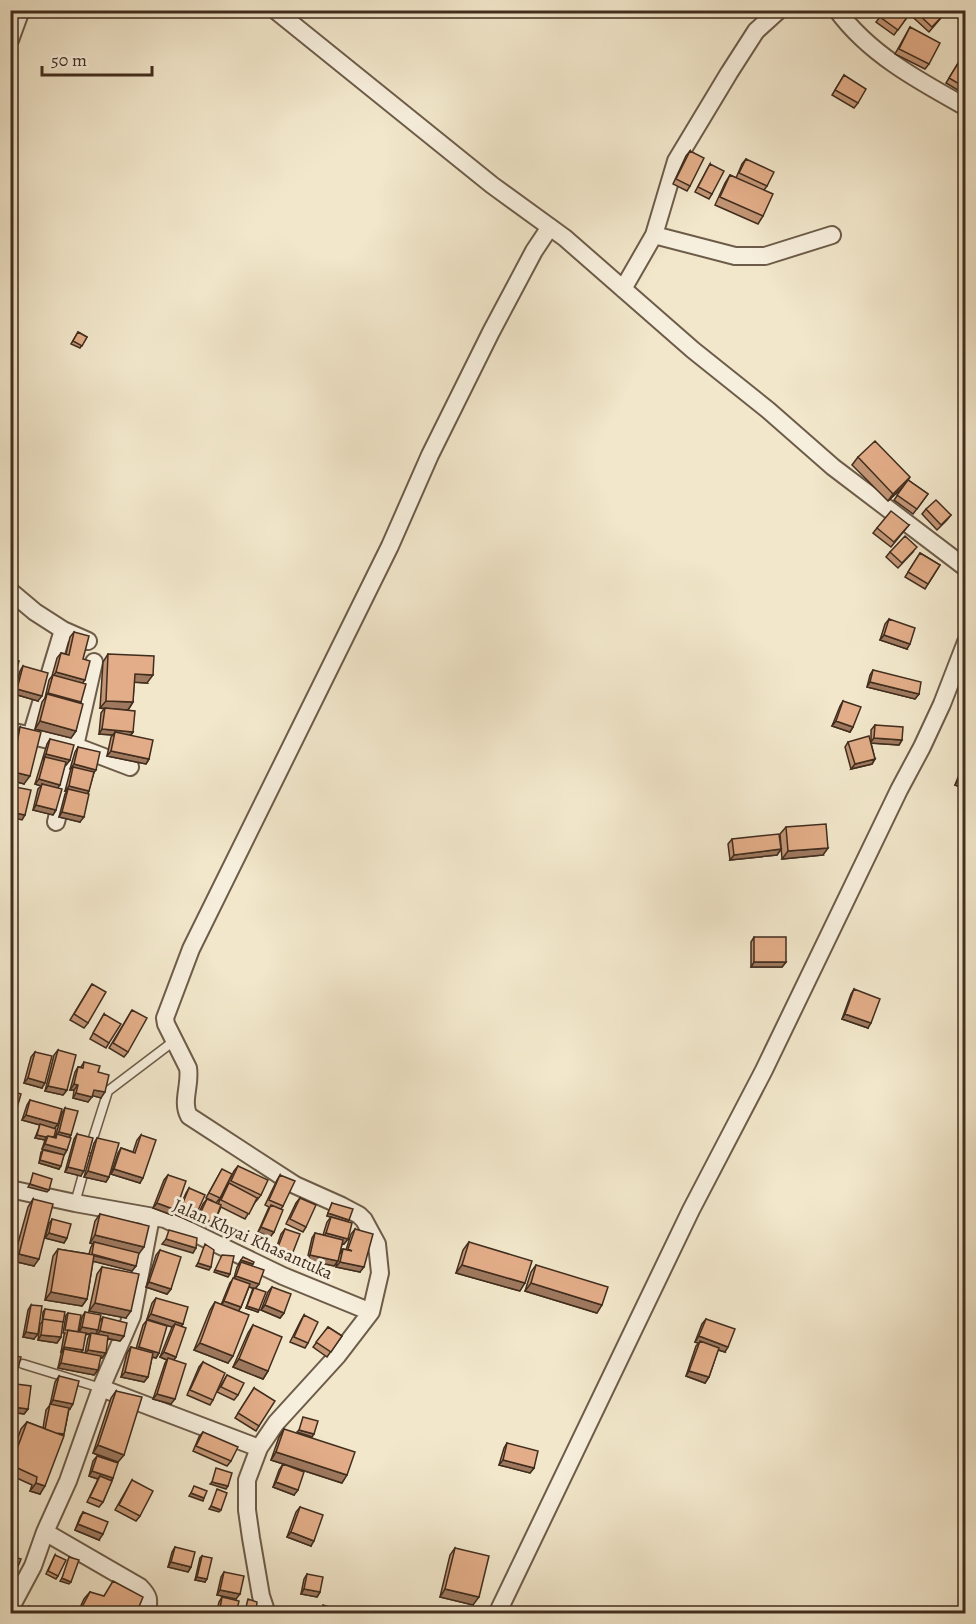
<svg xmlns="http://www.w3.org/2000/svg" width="976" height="1624" viewBox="0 0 976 1624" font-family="Alegreya,serif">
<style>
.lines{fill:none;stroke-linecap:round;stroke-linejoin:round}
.service-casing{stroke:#6d5c49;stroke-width:11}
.minor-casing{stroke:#6d5c49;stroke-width:20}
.service{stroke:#f7efdd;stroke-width:8}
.minor{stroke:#f7efdd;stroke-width:16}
.wall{fill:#c29575;stroke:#412d1e;stroke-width:1.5;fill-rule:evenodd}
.shaded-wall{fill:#9e795f;stroke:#412d1e;stroke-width:1.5}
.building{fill:#e2ad88;stroke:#412d1e;stroke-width:1.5}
.labels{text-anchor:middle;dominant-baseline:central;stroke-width:6;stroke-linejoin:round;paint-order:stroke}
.street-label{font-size:18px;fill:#412d1e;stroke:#f7efdd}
</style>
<rect width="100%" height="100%" fill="#f2e7cb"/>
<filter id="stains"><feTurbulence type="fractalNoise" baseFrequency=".00333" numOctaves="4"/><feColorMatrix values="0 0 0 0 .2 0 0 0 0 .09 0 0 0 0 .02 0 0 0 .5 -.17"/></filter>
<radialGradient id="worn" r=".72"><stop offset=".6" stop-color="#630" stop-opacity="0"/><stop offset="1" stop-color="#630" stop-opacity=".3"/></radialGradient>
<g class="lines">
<defs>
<path id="service" d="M 90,1148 L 108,1091 L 174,1041
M 75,1203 L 87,1160
M 23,1364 L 101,1388"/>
<path id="minor" d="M 275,10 L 492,185 L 565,238 L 693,350 L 768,410 L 833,467 L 966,568
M 837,10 C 869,54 919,81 966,107
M 10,40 L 21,10
M 654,235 L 735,256 L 765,256 L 832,235
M 623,289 L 654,235 L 676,161 L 729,73 L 756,31 L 779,10
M 10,591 L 35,612 L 63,630 L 88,641
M 10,731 L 75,746 L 94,662
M 31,736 L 63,630
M 56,822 L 75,746 L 130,767
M 10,1189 L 75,1203 L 165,1219 L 283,1276 L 371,1312
M 101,1388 L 259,1448
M 45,1532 L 140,1587 C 150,1597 149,1600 147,1614
M 10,1609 L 33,1566 L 45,1532 L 68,1481 L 101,1388 L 132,1316 L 151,1217
M 267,1614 L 261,1596 L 251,1538 L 247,1510 L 247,1480 L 259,1448 L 276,1423 L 338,1355 L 371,1312 L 380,1273 L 377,1244 L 364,1220 L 359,1215 L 342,1206 L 295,1185 L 189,1116 C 181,1102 191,1084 188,1068 L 166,1024 L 165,1018 L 191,949 L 390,546 L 430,455 L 491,332 L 534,251 L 550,227
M 497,1614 L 691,1210 L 764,1070 L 899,790 L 922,747 L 942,704 L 966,642"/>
</defs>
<!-- service casing -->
<use href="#service" class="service-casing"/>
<!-- minor casing -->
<use href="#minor" class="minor-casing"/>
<!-- service -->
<use href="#service" class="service"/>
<!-- minor -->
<use href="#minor" class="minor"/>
</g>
<!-- wall -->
<path class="wall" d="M 905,10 L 946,10 L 947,11 L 929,32 Z
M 908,16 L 894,35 L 876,22 L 880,17 Z
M 910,27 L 929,64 L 925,69 L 895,54 Z
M 960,60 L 966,63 L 966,95 L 946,83 Z
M 844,75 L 858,103 L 854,108 L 832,95 Z
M 966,132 L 966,146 L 959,141 Z
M 690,151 L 690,186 L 687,191 L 673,184 L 686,156 Z
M 746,159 L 767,186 L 764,190 L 763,216 L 758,224 L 715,205 L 725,183 L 730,175 L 736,178 L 742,164 Z
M 710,164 L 712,194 L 709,199 L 695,192 Z
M 78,332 L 87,337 L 80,348 L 71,344 Z
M 858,457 L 908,480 L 928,494 L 913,514 L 894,500 L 904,486 L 888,501 L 852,465 Z
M 926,509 L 951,515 L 947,520 L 937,530 L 922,514 Z
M 909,525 L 891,547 L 873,533 L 877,528 Z
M 890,552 L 913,552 L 898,568 L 886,557 Z
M 920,553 L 940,565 L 925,589 L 905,577 Z
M 889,619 L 907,649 L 880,640 L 885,624 Z
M 74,632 L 83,659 L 81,702 L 76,731 L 71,738 L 35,729 L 42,702 L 45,698 L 49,680 L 52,676 L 57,658 L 61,653 L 66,654 L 70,637 Z
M 108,654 L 147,683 L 134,682 L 133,702 L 128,710 L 133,732 L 131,735 L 149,759 L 146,764 L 107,756 L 111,737 L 113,735 L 99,734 L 101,713 L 104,709 L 100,708 L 103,662 Z
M 23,666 L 38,701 L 14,694 L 20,671 Z
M 873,670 L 919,694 L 915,699 L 867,687 L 870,675 Z
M 843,701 L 853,727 L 850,732 L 832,726 L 840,706 Z
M 875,725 L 902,740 L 899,745 L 871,743 L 875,759 L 872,764 L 851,769 L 845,747 L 848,742 L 871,741 L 871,730 Z
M 20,727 L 24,784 L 10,780 L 10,741 L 13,742 L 15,735 Z
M 50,739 L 70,760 L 66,765 L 65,765 L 58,788 L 56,810 L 53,815 L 33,810 L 38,789 L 41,786 L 35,784 L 47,744 Z
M 78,747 L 94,772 L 80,822 L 59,817 L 65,794 L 67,791 L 65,791 L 70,772 L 71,769 L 70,769 L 75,752 Z
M 966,762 L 966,789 L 955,785 L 962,767 Z
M 786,827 L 823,855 L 782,859 L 780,834 Z
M 732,839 L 781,849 L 777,855 L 730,860 L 728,844 Z
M 754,937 L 786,962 L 782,967 L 751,967 L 751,942 Z
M 92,984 L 88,1023 L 84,1028 L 70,1020 Z
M 854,989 L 868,1028 L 842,1019 L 851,994 Z
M 132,1010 L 128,1052 L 124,1057 L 109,1048 Z
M 104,1014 L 109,1043 L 106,1048 L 90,1039 Z
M 58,1050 L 67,1090 L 63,1095 L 45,1091 L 54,1055 Z
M 35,1052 L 42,1088 L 24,1083 L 31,1057 Z
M 84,1062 L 98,1072 L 101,1098 L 92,1095 L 88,1102 L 73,1098 L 74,1090 L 70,1090 L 75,1072 L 78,1067 L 81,1067 Z
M 30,1100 L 58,1124 L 55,1128 L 54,1137 L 55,1138 L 62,1113 L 65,1108 L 70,1138 L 67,1150 L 64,1155 L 59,1169 L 39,1163 L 41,1152 L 43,1150 L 42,1149 L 45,1140 L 35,1138 L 40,1125 L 22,1120 L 27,1105 Z
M 77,1134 L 81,1176 L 65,1172 L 74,1139 Z
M 141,1135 L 140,1183 L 111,1174 L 118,1153 L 121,1148 L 133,1152 L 137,1140 Z
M 97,1138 L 109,1177 L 106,1182 L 84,1177 L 94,1143 Z
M 238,1166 L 261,1195 L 257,1200 L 257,1199 L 245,1219 L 221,1207 L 214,1223 L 210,1228 L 195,1221 L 203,1204 L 207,1199 L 213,1201 L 206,1198 L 222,1169 L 220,1198 L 216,1203 L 218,1204 L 234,1171 Z
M 168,1175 L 176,1210 L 172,1215 L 153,1208 L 164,1180 Z
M 280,1175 L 283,1206 L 281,1209 L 274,1232 L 270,1237 L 258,1232 L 269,1207 L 265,1205 L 277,1180 Z
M 189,1188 L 195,1217 L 192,1222 L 176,1215 L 186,1193 Z
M 300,1198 L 306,1227 L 303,1232 L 286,1224 L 296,1203 Z
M 33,1199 L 34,1266 L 13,1261 L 28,1207 Z
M 332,1203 L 348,1222 L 348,1239 L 344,1244 L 342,1243 L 340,1254 L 343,1249 L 346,1250 L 351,1234 L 355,1229 L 360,1272 L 336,1267 L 337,1262 L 334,1266 L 307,1260 L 312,1238 L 315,1233 L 323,1235 L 327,1222 L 331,1217 L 327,1216 Z
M 100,1214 L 138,1255 L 136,1266 L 132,1271 L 93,1261 L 87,1299 L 82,1306 L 45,1300 L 53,1256 L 58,1249 L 89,1254 L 91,1247 L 93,1244 L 90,1243 L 95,1221 Z
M 52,1219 L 67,1238 L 64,1243 L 45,1238 L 49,1224 Z
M 285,1229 L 293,1252 L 290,1257 L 275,1252 L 281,1234 Z
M 469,1242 L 520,1291 L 456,1273 L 463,1250 Z
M 160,1250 L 171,1289 L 167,1294 L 146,1287 L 156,1255 Z
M 239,1263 L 251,1266 L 259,1310 L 258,1312 L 246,1308 L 253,1288 L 249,1287 L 241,1307 L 238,1311 L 228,1363 L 194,1350 L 210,1310 L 215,1302 L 221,1305 L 230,1283 L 234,1278 L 237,1267 L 240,1263 Z
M 536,1265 L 597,1313 L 525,1291 L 531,1272 Z
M 102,1267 L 126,1318 L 89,1311 L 97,1274 Z
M 272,1287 L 284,1313 L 280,1318 L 261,1310 L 268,1292 Z
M 156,1298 L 183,1324 L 181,1326 L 176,1357 L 173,1360 L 171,1404 L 153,1399 L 165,1363 L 167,1360 L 160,1357 L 172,1327 L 147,1319 L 152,1303 Z
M 31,1305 L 34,1339 L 23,1337 L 28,1310 Z
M 45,1309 L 61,1337 L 57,1343 L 38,1340 L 40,1324 L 42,1322 L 43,1312 Z
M 85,1312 L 100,1321 L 103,1317 L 124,1336 L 120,1341 L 108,1339 L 102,1358 L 100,1358 L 98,1370 L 94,1375 L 58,1368 L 61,1354 L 62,1352 L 61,1352 L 64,1335 L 65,1333 L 63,1333 L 66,1315 L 68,1313 L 79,1332 L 82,1317 ZM 86,1334 L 90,1335 L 88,1338 L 85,1353 L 81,1352 Z
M 304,1315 L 308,1343 L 305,1348 L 290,1342 L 301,1320 Z
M 706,1319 L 725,1352 L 718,1350 L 709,1377 L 705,1383 L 686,1376 L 696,1346 L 699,1343 L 695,1342 L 702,1324 Z
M 147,1320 L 159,1353 L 156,1358 L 152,1357 L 148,1377 L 144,1382 L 121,1377 L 127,1353 L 131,1347 L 136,1349 L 143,1325 Z
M 253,1325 L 268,1371 L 263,1379 L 233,1367 L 248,1333 Z
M 328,1327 L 342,1336 L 327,1357 L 313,1347 Z
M 203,1362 L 213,1400 L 210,1405 L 187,1395 L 199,1367 Z
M 227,1375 L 238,1395 L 234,1400 L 217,1392 Z
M 59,1376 L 70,1409 L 69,1409 L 64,1434 L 40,1494 L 30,1491 L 32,1485 L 10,1475 L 10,1459 L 21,1429 L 27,1422 L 43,1428 L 46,1410 L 50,1405 L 55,1382 Z
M 16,1384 L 28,1409 L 24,1414 L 10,1412 L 12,1389 Z
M 254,1388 L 259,1426 L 256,1431 L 235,1418 Z
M 116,1391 L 118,1462 L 93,1453 L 111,1398 Z
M 284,1429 L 342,1483 L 271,1460 L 279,1437 Z
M 203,1432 L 231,1461 L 227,1466 L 193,1451 L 199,1437 Z
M 507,1443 L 534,1468 L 530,1473 L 499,1465 L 504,1448 Z
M 97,1456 L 113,1478 L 103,1502 L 99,1507 L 87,1502 L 98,1479 L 89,1476 L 93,1461 Z
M 283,1464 L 294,1495 L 273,1487 L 279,1470 Z
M 132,1480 L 140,1516 L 136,1521 L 115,1510 Z
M 300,1507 L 311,1546 L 287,1537 L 296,1512 Z
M 83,1512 L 99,1540 L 75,1530 L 80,1517 Z
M 175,1547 L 191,1567 L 188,1572 L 168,1567 L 172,1552 Z
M 455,1548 L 473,1605 L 440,1597 L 450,1555 Z
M 55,1555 L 58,1576 L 56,1579 L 46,1574 Z
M 202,1556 L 205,1582 L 195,1580 L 200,1558 Z
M 224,1572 L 236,1599 L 217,1595 L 221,1577 Z
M 307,1574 L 320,1592 L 317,1597 L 301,1594 L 304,1579 Z
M 90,1592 L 136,1614 L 77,1614 L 84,1599 Z
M 222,1597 L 236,1614 L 216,1614 L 219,1602 Z"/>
<!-- shaded-wall -->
<path class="shaded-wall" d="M 910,477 L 905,485 L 888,501 L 893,494 Z
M 884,635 L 910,644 L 907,649 L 880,640 Z
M 56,672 L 85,680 L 81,685 L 52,678 Z
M 135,674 L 153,675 L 147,683 L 129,682 Z
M 870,682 L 919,694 L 915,699 L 867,687 Z
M 17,689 L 42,696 L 38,701 L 14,694 Z
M 48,693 L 81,702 L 78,707 L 47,694 L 45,698 Z
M 106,701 L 133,702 L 128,710 L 100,708 Z
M 40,721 L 76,731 L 71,738 L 35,729 Z
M 836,721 L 853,727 L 850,732 L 832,726 Z
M 102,729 L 133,732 L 129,737 L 115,732 L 113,735 L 99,734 Z
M 874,738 L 902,740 L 899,745 L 870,743 Z
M 111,751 L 149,759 L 146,764 L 107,756 Z
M 46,754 L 70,760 L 66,765 L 44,760 L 45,757 L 43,759 Z
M 875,759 L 872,764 L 851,769 L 855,764 Z
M 74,764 L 96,770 L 92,775 L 73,767 L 70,769 Z
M 10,771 L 30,776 L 24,784 L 10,780 Z
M 960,777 L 966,779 L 966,789 L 955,785 Z
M 39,779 L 60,785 L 56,790 L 42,784 L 41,786 L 35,784 Z
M 69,786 L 89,791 L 86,796 L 68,789 L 67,791 L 65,791 Z
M 36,805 L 56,810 L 53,815 L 33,810 Z
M 10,812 L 25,815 L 22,820 L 10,817 Z
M 62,812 L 84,817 L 80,822 L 59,817 Z
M 828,848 L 823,855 L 782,859 L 788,851 Z
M 781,849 L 777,855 L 730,860 L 734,855 Z
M 754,962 L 786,962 L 782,967 L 751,967 Z
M 845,1014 L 871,1023 L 868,1028 L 842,1019 Z
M 28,1078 L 45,1083 L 42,1088 L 24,1083 Z
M 74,1084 L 78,1085 L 74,1090 L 70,1090 Z
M 48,1086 L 67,1090 L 63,1095 L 45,1091 Z
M 94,1090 L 105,1092 L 101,1098 L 90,1095 Z
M 76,1093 L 92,1097 L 88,1102 L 73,1098 Z
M 26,1115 L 58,1124 L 54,1129 L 22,1120 Z
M 59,1132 L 71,1135 L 68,1140 L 57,1134 L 55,1137 Z
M 37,1135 L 46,1137 L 45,1140 L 35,1138 Z
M 45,1144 L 67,1150 L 64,1155 L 42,1149 Z
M 40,1160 L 61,1166 L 59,1169 L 39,1163 Z
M 68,1167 L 84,1171 L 81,1176 L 65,1172 Z
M 114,1169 L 143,1178 L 140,1183 L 111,1174 Z
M 88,1171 L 109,1177 L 106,1182 L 84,1177 Z
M 30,1184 L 49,1190 L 47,1192 L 28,1187 Z
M 157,1203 L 176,1210 L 172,1215 L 153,1208 Z
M 328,1213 L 349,1220 L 348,1222 L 327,1216 Z
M 199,1216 L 214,1223 L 210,1228 L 195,1221 Z
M 261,1227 L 274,1232 L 270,1237 L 258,1232 Z
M 49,1233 L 67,1238 L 64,1243 L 45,1238 Z
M 326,1233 L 348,1239 L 344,1244 L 323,1238 Z
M 95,1235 L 144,1247 L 138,1255 L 94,1242 L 93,1244 L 90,1243 Z
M 166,1239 L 196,1248 L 193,1253 L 162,1244 Z
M 278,1247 L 293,1252 L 290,1257 L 275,1252 Z
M 19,1254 L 39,1259 L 34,1266 L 13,1261 Z
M 91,1255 L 136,1266 L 132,1271 L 88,1260 Z
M 310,1255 L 338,1261 L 334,1266 L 307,1260 Z
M 241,1260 L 253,1264 L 251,1267 L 239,1263 Z
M 340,1262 L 364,1267 L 360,1272 L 336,1267 Z
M 198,1263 L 211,1267 L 209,1270 L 196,1266 Z
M 462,1265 L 525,1283 L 520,1291 L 456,1273 Z
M 215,1270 L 230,1274 L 228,1277 L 214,1272 Z
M 236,1276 L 259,1284 L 255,1289 L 232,1281 Z
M 149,1282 L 171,1289 L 167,1294 L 146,1287 Z
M 531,1283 L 602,1305 L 597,1313 L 525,1291 Z
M 51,1292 L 87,1299 L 82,1306 L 45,1300 Z
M 224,1301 L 241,1307 L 238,1312 L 221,1306 Z
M 95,1303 L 131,1311 L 126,1318 L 89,1311 Z
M 265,1305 L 284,1313 L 280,1318 L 261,1310 Z
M 247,1306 L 259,1310 L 258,1312 L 246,1308 Z
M 151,1314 L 183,1324 L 179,1329 L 175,1324 L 172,1327 L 147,1319 Z
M 82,1327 L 98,1330 L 95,1335 L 79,1332 Z
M 100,1331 L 124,1336 L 120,1341 L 96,1336 Z
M 26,1332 L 38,1334 L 34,1339 L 23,1337 Z
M 41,1335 L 61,1337 L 57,1343 L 38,1340 Z
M 699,1336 L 728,1347 L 725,1352 L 695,1342 Z
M 200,1343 L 233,1356 L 228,1363 L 194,1350 Z
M 64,1347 L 83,1350 L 79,1355 L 64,1349 L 62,1352 L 61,1352 Z
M 139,1347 L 159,1353 L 156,1358 L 135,1352 Z
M 88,1350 L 106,1353 L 102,1358 L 84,1355 Z
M 164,1352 L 176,1357 L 172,1362 L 160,1357 Z
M 239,1359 L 268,1371 L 263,1379 L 233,1367 Z
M 61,1363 L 98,1370 L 94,1375 L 58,1368 Z
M 10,1371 L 17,1372 L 15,1375 L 10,1374 Z
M 689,1371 L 709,1377 L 705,1383 L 686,1376 Z
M 125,1372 L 148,1377 L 144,1382 L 121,1377 Z
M 157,1394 L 175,1399 L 171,1404 L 153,1399 Z
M 53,1400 L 73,1404 L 70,1409 L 50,1405 Z
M 13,1407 L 28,1409 L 24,1414 L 10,1412 Z
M 299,1430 L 314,1434 L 312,1437 L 297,1432 Z
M 98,1445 L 124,1455 L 118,1462 L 93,1453 Z
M 276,1452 L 347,1475 L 342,1483 L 271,1460 Z
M 503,1460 L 534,1468 L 530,1473 L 499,1465 Z
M 92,1471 L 113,1478 L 109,1483 L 100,1476 L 98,1479 L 89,1476 Z
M 212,1482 L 228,1486 L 226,1489 L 210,1484 Z
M 276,1482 L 298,1490 L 294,1495 L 273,1487 Z
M 36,1483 L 45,1486 L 40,1494 L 30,1491 Z
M 191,1493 L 204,1498 L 203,1501 L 189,1496 Z
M 211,1506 L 221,1510 L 219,1512 L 209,1509 Z
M 78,1524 L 103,1534 L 99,1540 L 75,1530 Z
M 291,1532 L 314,1541 L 311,1546 L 287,1537 Z
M 171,1562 L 191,1567 L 188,1572 L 168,1567 Z
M 197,1577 L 207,1579 L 205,1582 L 195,1580 Z
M 62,1578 L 71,1582 L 69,1584 L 60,1581 Z
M 304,1589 L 320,1592 L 317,1597 L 301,1594 Z
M 445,1589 L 479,1597 L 473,1605 L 440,1597 Z
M 220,1590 L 240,1594 L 236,1599 L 217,1595 Z"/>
<!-- building -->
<path class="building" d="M 885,10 L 900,10 L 908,16 L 898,30 L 880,17 Z
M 914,10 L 946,10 L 947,11 L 932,27 Z
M 910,27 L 940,43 L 929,64 L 899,49 Z
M 960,60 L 966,63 L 966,88 L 949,78 Z
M 844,75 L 866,89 L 858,103 L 835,90 Z
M 690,151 L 704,158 L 690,186 L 676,179 Z
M 746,159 L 774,172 L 767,186 L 739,173 Z
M 710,164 L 724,171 L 712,194 L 698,187 Z
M 730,175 L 773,194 L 763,216 L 720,197 Z
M 78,332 L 87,337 L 82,346 L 73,341 Z
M 875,441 L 910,477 L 893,494 L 858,457 Z
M 908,480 L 928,494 L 917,509 L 897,495 Z
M 936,500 L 951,515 L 941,525 L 926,509 Z
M 891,511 L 909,525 L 894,542 L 877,528 Z
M 905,536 L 917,547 L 902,563 L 890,552 Z
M 920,553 L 940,565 L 928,584 L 908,572 Z
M 889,619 L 915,628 L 910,644 L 884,635 Z
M 74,632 L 89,636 L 83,659 L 90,661 L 85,680 L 56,672 L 61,653 L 69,655 Z
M 108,654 L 154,656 L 153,675 L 135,674 L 133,702 L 106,701 Z
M 10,658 L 19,661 L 12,685 L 10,685 Z
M 23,666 L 48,673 L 42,696 L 17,689 Z
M 873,670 L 921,682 L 919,694 L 870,682 Z
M 53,675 L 86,684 L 81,702 L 48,693 Z
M 47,694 L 83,704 L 76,731 L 40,721 Z
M 843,701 L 861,707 L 853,727 L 836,721 Z
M 105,708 L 135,711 L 133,732 L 102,729 Z
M 875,725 L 903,727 L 902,740 L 874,738 Z
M 20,727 L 41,732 L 30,776 L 10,771 L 10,741 L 17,743 Z
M 115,732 L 153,740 L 149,759 L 111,751 Z
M 869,736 L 875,759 L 855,764 L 848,742 Z
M 50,739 L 74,745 L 70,760 L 46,754 Z
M 78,747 L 100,752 L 96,770 L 74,764 Z
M 45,757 L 66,762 L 60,785 L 39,779 Z
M 966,764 L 966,779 L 960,777 Z
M 73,767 L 94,772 L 89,791 L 69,786 Z
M 42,784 L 62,789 L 56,810 L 36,805 Z
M 10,786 L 31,790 L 25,815 L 10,812 Z
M 68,789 L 89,794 L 84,817 L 62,812 Z
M 826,824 L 828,848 L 788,851 L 786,827 Z
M 779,834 L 781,849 L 734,855 L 732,839 Z
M 754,937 L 786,937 L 786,962 L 754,962 Z
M 92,984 L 106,992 L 88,1023 L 74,1014 Z
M 854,989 L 880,999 L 871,1023 L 845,1014 Z
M 132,1010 L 147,1018 L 128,1052 L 113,1043 Z
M 104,1014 L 121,1024 L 109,1043 L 93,1033 Z
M 58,1050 L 76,1055 L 67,1090 L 48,1086 Z
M 35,1052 L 52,1056 L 45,1083 L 28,1078 Z
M 84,1062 L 100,1066 L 98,1072 L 109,1075 L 105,1092 L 94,1090 L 92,1097 L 76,1093 L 78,1085 L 74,1084 L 78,1067 L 83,1068 Z
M 10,1091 L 21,1094 L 10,1132 Z
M 30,1100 L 62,1109 L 58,1124 L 26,1115 Z
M 65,1108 L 78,1111 L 71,1135 L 59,1132 Z
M 40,1124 L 56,1129 L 54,1137 L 48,1136 L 46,1137 L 37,1135 Z
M 57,1134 L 71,1138 L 67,1150 L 45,1144 L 48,1136 L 56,1138 Z
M 77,1134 L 93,1138 L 84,1171 L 68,1167 Z
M 141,1135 L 156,1140 L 143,1178 L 114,1169 L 121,1148 L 135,1153 Z
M 97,1138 L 119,1143 L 109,1177 L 88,1171 Z
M 43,1150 L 64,1155 L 61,1166 L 40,1160 Z
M 238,1166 L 268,1180 L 261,1195 L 231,1181 Z
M 222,1169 L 232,1174 L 220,1198 L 209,1193 Z
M 33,1173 L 52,1179 L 49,1190 L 30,1184 Z
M 168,1175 L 186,1181 L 176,1210 L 157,1203 Z
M 280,1175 L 295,1181 L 283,1206 L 269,1200 Z
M 229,1183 L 257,1198 L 249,1214 L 221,1200 Z
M 189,1188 L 205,1195 L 195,1217 L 180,1210 Z
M 300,1198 L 316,1205 L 306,1227 L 290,1219 Z
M 33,1199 L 53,1204 L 39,1259 L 19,1254 Z
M 207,1199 L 221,1205 L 214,1223 L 199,1216 Z
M 332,1203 L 353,1209 L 349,1220 L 328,1213 Z
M 271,1205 L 283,1210 L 274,1232 L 261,1227 Z
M 100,1214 L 149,1226 L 144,1247 L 95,1235 Z
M 331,1217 L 352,1223 L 348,1239 L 326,1233 Z
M 52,1219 L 71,1224 L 67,1238 L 49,1233 Z
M 285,1229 L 300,1234 L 293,1252 L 278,1247 Z
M 355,1229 L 373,1234 L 364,1267 L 340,1262 L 343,1249 L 352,1251 L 348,1249 Z
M 169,1230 L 197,1238 L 196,1248 L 166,1239 Z
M 315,1233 L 343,1240 L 338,1261 L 310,1255 Z
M 94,1242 L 139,1253 L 136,1266 L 92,1254 Z
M 469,1242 L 532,1261 L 525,1283 L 462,1265 Z
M 205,1244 L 214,1250 L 211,1267 L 198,1263 Z
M 58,1249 L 94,1255 L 87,1299 L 51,1292 Z
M 160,1250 L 181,1257 L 171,1289 L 149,1282 Z
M 222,1255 L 234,1256 L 230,1274 L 215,1270 Z
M 243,1257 L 254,1262 L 253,1264 L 241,1260 Z
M 241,1262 L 264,1270 L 259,1284 L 236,1276 Z
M 536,1265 L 608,1287 L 602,1305 L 531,1283 Z
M 102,1267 L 139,1274 L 131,1311 L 95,1303 Z
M 233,1278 L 250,1284 L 241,1307 L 224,1301 Z
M 272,1287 L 291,1294 L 284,1313 L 265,1305 Z
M 254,1288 L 266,1292 L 259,1310 L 247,1306 Z
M 156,1298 L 188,1307 L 183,1324 L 151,1314 Z
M 215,1302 L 249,1315 L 233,1356 L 200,1343 Z
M 31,1305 L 42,1306 L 38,1334 L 26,1332 Z
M 45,1309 L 65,1312 L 63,1323 L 63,1322 L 43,1319 Z
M 85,1312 L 101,1315 L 98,1330 L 82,1327 Z
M 68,1313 L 81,1315 L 78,1332 L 65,1330 Z
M 304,1315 L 318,1322 L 308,1343 L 294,1337 Z
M 103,1317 L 127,1323 L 124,1336 L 100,1331 Z
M 43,1319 L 63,1322 L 61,1337 L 41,1335 Z
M 706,1319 L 735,1329 L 728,1347 L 699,1336 Z
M 147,1320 L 167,1326 L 159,1353 L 139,1347 Z
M 175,1324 L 186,1328 L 176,1357 L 164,1352 Z
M 253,1325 L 282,1337 L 268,1371 L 239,1359 Z
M 328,1327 L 342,1336 L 331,1352 L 316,1342 Z
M 68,1330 L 86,1333 L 83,1350 L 64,1347 Z
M 91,1333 L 108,1336 L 106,1353 L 88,1350 Z
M 700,1341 L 719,1348 L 709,1377 L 689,1371 Z
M 131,1347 L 153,1353 L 148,1377 L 125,1372 Z
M 64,1349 L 101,1356 L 98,1370 L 61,1363 Z
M 10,1355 L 21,1357 L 17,1372 L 10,1371 Z
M 168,1358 L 186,1364 L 175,1399 L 157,1394 Z
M 203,1362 L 225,1373 L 213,1400 L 190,1390 Z
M 227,1375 L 244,1383 L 238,1395 L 221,1387 Z
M 59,1376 L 79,1381 L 73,1404 L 53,1400 Z
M 16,1384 L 31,1386 L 28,1409 L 13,1407 Z
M 254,1388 L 275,1401 L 259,1426 L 238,1413 Z
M 116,1391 L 142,1397 L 124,1455 L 98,1445 Z
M 50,1404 L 69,1408 L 64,1434 L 56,1433 L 45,1429 Z
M 303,1417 L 318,1421 L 314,1434 L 299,1430 Z
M 27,1422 L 64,1436 L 45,1486 L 36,1483 L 37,1477 L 11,1465 Z
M 284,1429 L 355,1452 L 347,1475 L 276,1452 Z
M 203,1432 L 238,1447 L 231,1461 L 196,1446 Z
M 507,1443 L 538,1451 L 534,1468 L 503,1460 Z
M 97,1456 L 118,1463 L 113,1478 L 92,1471 Z
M 283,1464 L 304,1472 L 298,1490 L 276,1482 Z
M 216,1468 L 232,1473 L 228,1486 L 212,1482 Z
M 100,1476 L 112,1481 L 103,1502 L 90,1497 Z
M 132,1480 L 153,1491 L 140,1516 L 119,1505 Z
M 194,1486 L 207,1491 L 204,1498 L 191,1493 Z
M 217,1489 L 227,1493 L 221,1510 L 211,1506 Z
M 10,1505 L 15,1507 L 10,1518 Z
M 300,1507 L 323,1515 L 314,1541 L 291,1532 Z
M 83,1512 L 108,1522 L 103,1534 L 78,1524 Z
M 175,1547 L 195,1552 L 191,1567 L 171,1562 Z
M 455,1548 L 489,1556 L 479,1597 L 445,1589 Z
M 55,1555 L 66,1560 L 58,1576 L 48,1571 Z
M 10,1556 L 21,1559 L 16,1571 L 10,1569 Z
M 202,1556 L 212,1558 L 207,1579 L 197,1577 Z
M 69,1557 L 79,1560 L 71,1582 L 62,1578 Z
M 224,1572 L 244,1576 L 240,1594 L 220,1590 Z
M 10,1573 L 13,1574 L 11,1585 L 10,1585 Z
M 307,1574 L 323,1577 L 320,1592 L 304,1589 Z
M 113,1581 L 143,1597 L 136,1614 L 94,1614 L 82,1607 L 90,1592 L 104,1596 Z
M 222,1597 L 239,1601 L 236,1614 L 219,1614 Z
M 248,1599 L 257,1602 L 256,1611 L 245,1611 Z
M 323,1605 L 348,1613 L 348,1614 L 320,1614 Z
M 29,1606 L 41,1614 L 24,1614 Z
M 171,1610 L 188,1613 L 188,1614 L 170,1614 Z
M 243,1610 L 256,1614 L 242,1614 Z"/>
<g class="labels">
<!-- street labels -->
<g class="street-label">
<text transform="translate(253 1239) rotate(24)">Jalan Khyai Khasantuka</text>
</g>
</g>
<!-- margin -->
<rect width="976" height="1624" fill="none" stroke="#f2e7cb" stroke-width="36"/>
<rect x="12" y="12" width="952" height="1600" fill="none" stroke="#412d1e" stroke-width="3"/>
<rect x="18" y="18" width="940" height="1588" fill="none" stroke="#412d1e" stroke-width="1.5"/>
<!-- scale -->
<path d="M42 66v9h110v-9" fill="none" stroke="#412d1e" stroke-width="3"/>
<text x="51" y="66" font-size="18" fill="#412d1e" stroke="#f7efdd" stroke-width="4.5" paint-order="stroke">50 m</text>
<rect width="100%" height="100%" filter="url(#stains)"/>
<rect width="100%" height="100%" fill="url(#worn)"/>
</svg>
